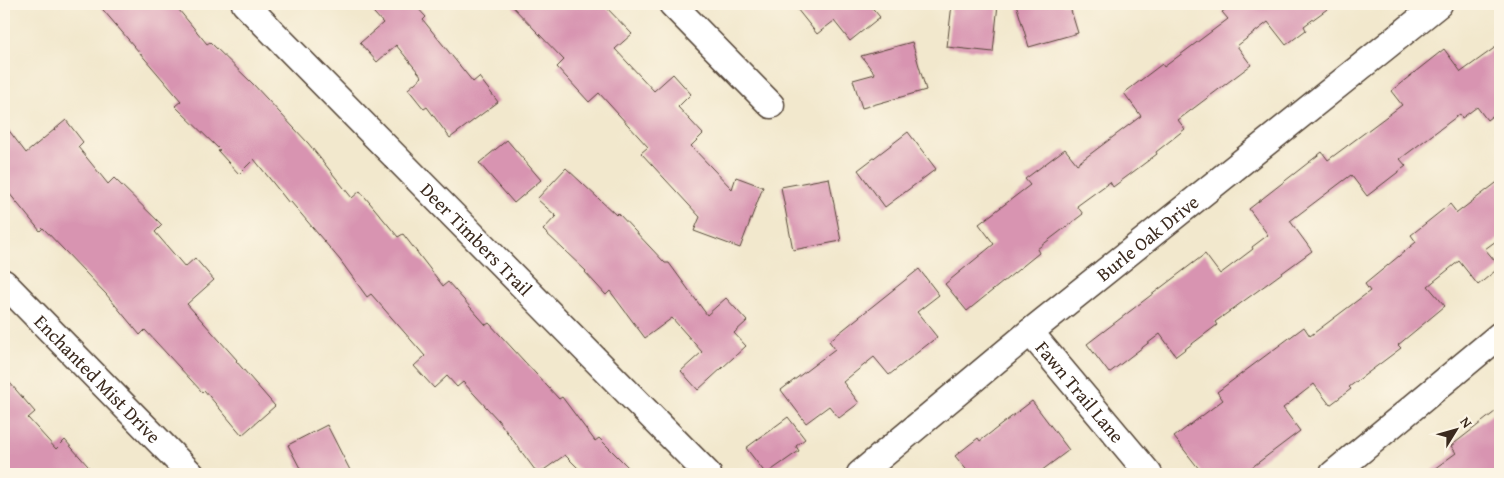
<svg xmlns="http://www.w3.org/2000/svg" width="1504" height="478" viewBox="0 0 1504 478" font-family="'Gentium Book Plus',serif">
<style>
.building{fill:#d894b1}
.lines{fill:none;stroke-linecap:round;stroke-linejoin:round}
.minor-casing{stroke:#564638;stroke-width:29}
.minor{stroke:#fff;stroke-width:26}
.labels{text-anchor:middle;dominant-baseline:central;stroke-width:4;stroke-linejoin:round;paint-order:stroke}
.street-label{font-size:19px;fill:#3b2a1e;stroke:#fcf5e5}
</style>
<rect width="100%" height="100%" fill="#fcf5e5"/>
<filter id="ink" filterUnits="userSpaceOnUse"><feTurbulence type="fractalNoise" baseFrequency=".02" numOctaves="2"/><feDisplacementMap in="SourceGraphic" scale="10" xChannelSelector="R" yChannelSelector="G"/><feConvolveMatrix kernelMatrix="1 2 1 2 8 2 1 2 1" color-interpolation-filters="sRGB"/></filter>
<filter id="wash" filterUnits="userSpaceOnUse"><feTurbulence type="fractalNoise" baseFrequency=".0096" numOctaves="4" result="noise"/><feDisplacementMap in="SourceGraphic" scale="20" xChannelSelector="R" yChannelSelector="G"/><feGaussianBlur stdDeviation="1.12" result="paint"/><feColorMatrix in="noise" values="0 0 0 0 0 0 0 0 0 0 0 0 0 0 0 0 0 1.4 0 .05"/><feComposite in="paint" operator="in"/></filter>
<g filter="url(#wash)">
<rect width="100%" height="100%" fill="#f2e8cd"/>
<g id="blocks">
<!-- building -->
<path class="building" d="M 98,4 L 174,4 L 207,44 L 210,42 L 253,84 L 308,143 L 352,198 L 360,191 L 398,237 L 403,234 L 443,286 L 448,282 L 486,325 L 489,323 L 559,399 L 562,397 L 595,441 L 599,438 L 635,474 L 584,474 L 565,455 L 538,474 L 498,420 L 463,382 L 457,387 L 447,376 L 434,388 L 414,366 L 425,356 L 371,294 L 367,297 L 340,260 L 291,202 L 289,203 L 254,159 L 239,174 L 218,151 L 220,150 L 175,106 L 181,101 Z
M 366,4 L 414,4 L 426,17 L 423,20 L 473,82 L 479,77 L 498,102 L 450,138 L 427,107 L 424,109 L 408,89 L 422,77 L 396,45 L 377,62 L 360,43 L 383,23 Z
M 510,4 L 603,4 L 632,34 L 615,49 L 654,91 L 673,74 L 691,94 L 678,107 L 703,134 L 691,146 L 732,189 L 736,177 L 763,187 L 740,248 L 694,231 L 700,217 L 641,153 L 648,147 L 599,93 L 589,102 L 557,67 L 564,60 Z
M 793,4 L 869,4 L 880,17 L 850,41 L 834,21 L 817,34 Z
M 952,4 L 998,4 L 993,52 L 947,47 Z
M 1016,4 L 1069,4 L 1078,33 L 1029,47 Z
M 1233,4 L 1334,4 L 1304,26 L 1306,30 L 1286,45 L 1268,22 L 1237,46 L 1251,65 L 1178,120 L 1185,129 L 1156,152 L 1157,154 L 1113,187 L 1110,182 L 1077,206 L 1083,214 L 1037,249 L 1039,253 L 967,311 L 945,284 L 994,244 L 979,224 L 1030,185 L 1025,179 L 1065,149 L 1077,164 L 1141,116 L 1124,93 L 1162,64 L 1164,67 L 1228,19 L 1222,12 Z
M 912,42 L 926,90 L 862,108 L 853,80 L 875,74 L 861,56 Z
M 1500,44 L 1500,110 L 1487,120 L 1477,107 L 1462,118 L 1460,114 L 1400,159 L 1406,166 L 1367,196 L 1351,175 L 1290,221 L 1312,251 L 1215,322 L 1217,325 L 1176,356 L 1160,334 L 1109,373 L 1087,344 L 1205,254 L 1220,274 L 1253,249 L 1252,247 L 1268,235 L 1249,209 L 1322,152 L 1328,160 L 1402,105 L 1391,91 L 1444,49 L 1461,72 Z
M 66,120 L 83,142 L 78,147 L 108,184 L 114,178 L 162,225 L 155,232 L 185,267 L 195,258 L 214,280 L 187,304 L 237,360 L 236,361 L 275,406 L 242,435 L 204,390 L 202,392 L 145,330 L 140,335 L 106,294 L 43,228 L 40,231 L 4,187 L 4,124 L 26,153 Z
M 908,132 L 936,169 L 885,207 L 858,170 Z
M 507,140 L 541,180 L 514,203 L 479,163 Z
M 566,168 L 616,215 L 618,213 L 665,263 L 669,263 L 707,315 L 726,298 L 747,321 L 734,333 L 746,346 L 698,390 L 681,371 L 702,352 L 672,318 L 645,338 L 610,291 L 606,295 L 585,272 L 586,271 L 543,230 L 556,216 L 537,199 Z
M 829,178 L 841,241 L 793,250 L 781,187 Z
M 1500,180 L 1500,238 L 1485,249 L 1500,267 L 1478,285 L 1459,261 L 1428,286 L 1445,306 L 1398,345 L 1401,348 L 1349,387 L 1351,389 L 1330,405 L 1314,384 L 1283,408 L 1300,431 L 1243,474 L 1203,474 L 1174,437 L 1223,400 L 1217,392 L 1304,327 L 1310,336 L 1370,291 L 1365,284 L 1416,242 L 1411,235 L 1450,204 L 1457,213 Z
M 919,269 L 939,295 L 917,312 L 937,337 L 889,375 L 874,357 L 843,382 L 859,403 L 839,418 L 829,406 L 806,423 L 781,390 L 835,349 L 829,341 Z
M 4,376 L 35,412 L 28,418 L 56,449 L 65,440 L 95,474 L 10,474 L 4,467 Z
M 1032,401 L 1069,450 L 1037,474 L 970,474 L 955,456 L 978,438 L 980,441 Z
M 1500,408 L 1500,474 L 1427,474 L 1456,453 L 1451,446 Z
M 788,417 L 805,439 L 796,446 L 799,451 L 766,474 L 746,448 Z
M 327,425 L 352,474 L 303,474 L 288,445 Z"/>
</g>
</g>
<g filter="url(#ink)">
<use href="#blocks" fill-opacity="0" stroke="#564638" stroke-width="1"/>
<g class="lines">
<defs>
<g id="minor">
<path id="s1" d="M 245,4 L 708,474"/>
<path d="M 672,4 L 771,105"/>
<path id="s2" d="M 4,283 L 191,474"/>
<path id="s3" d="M 1030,332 L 1149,474"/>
<path id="s4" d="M 860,474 L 1030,332 L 1439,4"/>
<path d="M 1333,474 L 1500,335"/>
</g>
</defs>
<!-- minor casing -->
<use href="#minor" class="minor-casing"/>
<!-- minor -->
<use href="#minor" class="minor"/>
</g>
</g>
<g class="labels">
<!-- street labels -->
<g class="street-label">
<text stroke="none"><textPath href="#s4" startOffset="372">Burle Oak Drive</textPath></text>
<text stroke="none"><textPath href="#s1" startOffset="330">Deer Timbers Trail</textPath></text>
<text stroke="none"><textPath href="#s2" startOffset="134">Enchanted Mist Drive</textPath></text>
<text stroke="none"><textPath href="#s3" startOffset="78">Fawn Trail Lane</textPath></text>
</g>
</g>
<!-- margin -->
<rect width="1504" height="478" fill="none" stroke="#fcf5e5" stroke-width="20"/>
<!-- north arrow -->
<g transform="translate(1456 430) rotate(53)" stroke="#fcf5e5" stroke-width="4" paint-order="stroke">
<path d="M0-4L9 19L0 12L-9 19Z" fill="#3b2a1e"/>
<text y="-8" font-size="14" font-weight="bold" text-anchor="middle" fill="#3b2a1e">N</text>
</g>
</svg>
